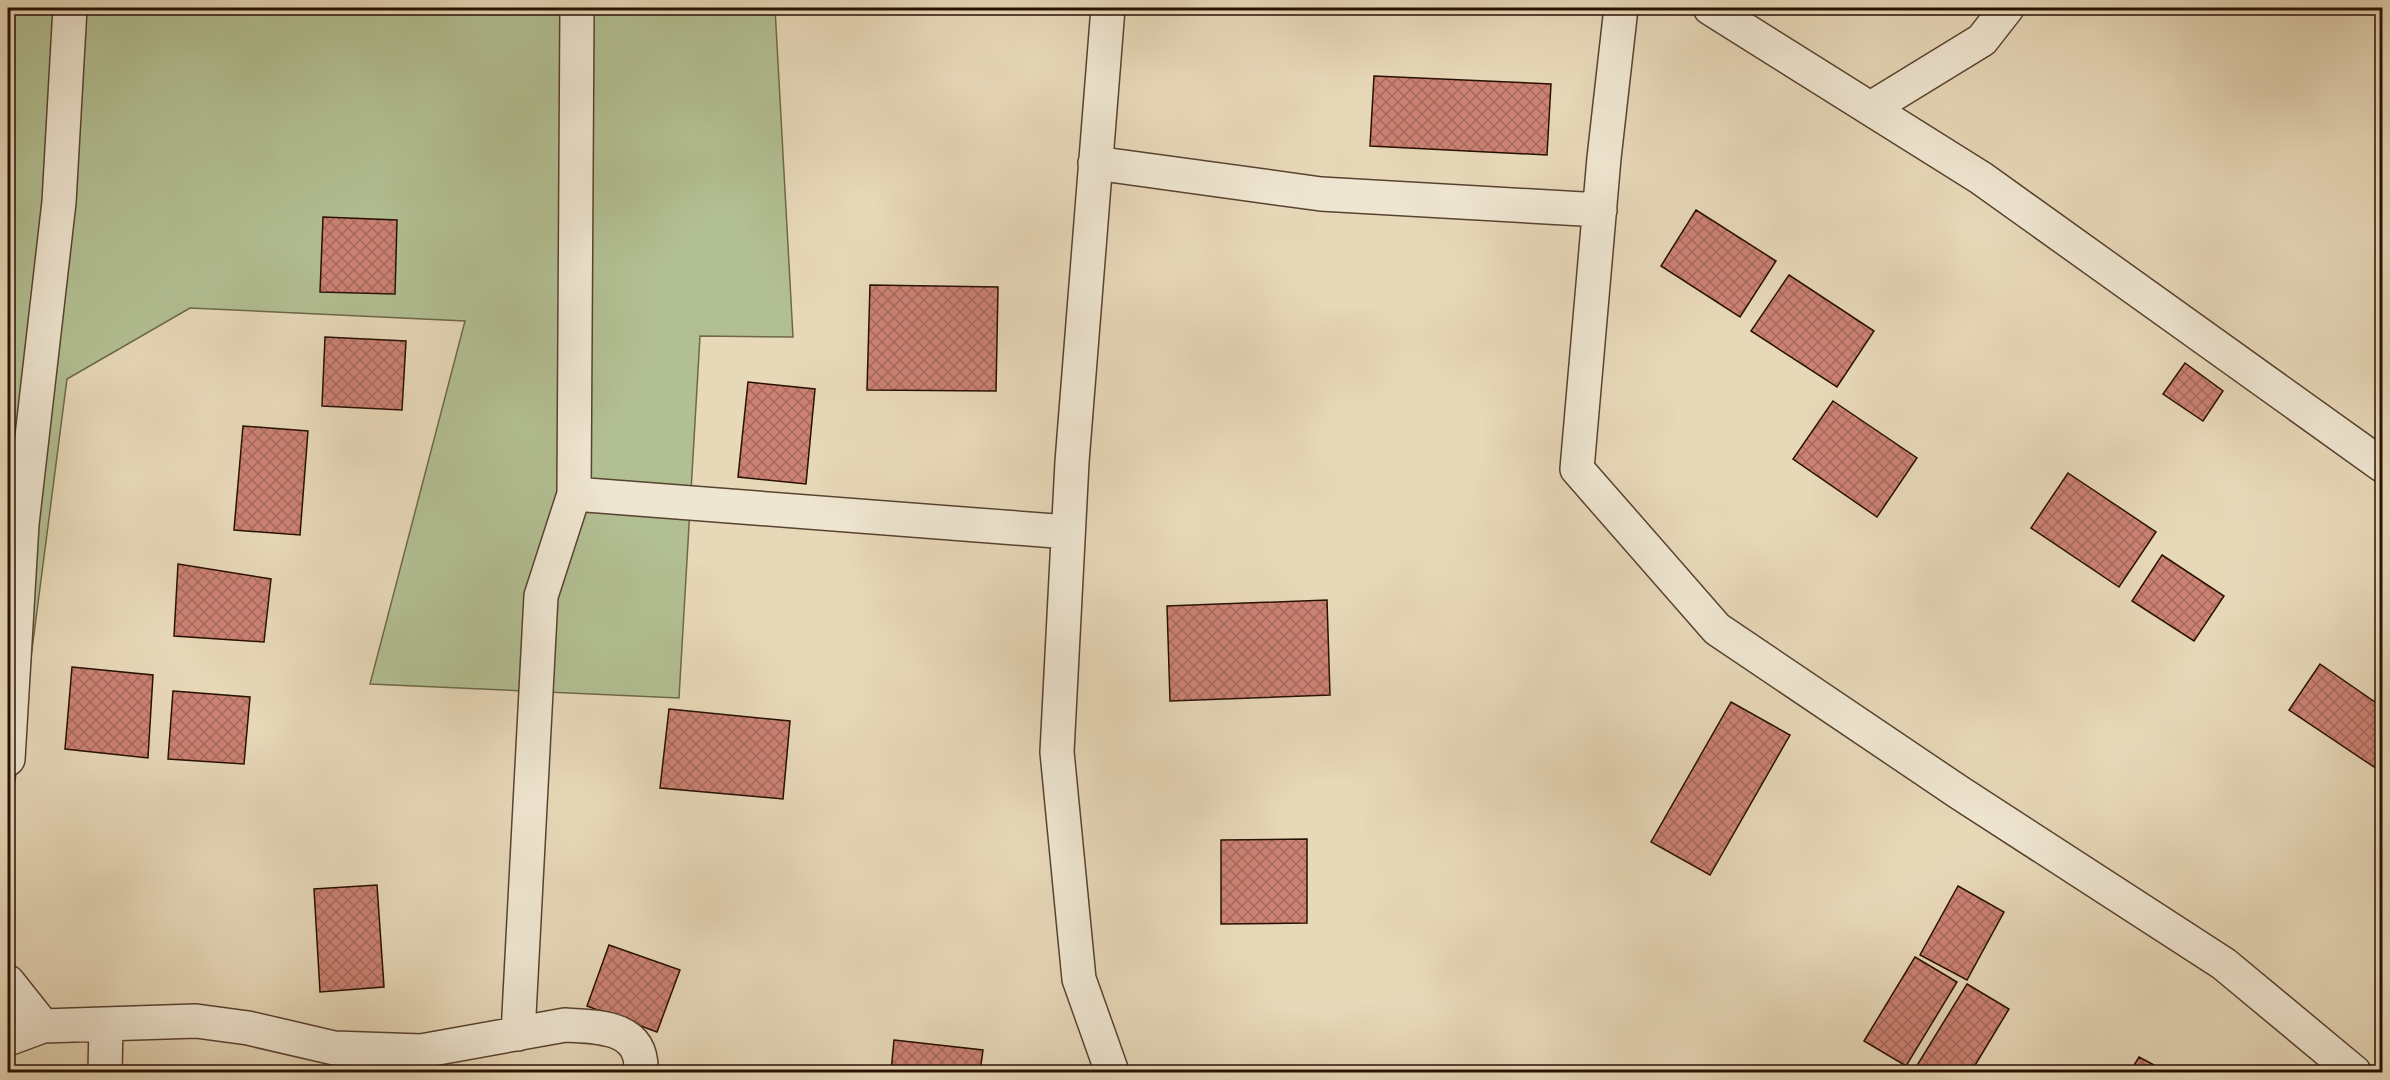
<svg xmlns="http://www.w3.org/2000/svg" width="2390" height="1080" viewBox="0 0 2390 1080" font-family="'Old Standard TT',serif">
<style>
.green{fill:#b2bf92;stroke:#6d684a;stroke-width:1.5}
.building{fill:url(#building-cross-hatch);stroke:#281002;stroke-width:1.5}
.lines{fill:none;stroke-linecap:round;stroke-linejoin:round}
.street-casing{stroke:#584230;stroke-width:36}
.street{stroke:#efe6d1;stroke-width:33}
</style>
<defs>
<pattern id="building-cross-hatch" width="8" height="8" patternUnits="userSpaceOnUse" patternTransform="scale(1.5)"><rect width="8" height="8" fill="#cc8274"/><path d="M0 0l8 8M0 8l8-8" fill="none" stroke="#a6695d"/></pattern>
</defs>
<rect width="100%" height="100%" fill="#e7d8b8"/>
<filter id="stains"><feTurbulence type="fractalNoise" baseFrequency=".00333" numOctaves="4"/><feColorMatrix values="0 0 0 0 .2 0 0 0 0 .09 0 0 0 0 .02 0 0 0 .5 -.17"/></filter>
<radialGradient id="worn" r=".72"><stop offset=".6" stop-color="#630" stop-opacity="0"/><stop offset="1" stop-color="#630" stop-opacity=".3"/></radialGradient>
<!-- green -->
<path class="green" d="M 8,8 L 775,8 L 793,337 L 700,336 L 679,698 L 370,684 L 465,321 L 190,308 L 67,379 L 15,781 L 8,779 Z"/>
<!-- building -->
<path class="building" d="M 1374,76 L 1551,84 L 1547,155 L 1370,146 Z
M 1696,210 L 1776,261 L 1740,317 L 1661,266 Z
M 323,217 L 397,220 L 395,294 L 320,292 Z
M 1789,275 L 1874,331 L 1837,387 L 1751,331 Z
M 870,285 L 998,287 L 996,391 L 867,390 Z
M 325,337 L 406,341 L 402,410 L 322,406 Z
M 2185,363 L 2223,391 L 2203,421 L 2163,394 Z
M 748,382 L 815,389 L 806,484 L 738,477 Z
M 1833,401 L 1917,458 L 1877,517 L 1793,459 Z
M 243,426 L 308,431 L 300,535 L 234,530 Z
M 2068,473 L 2156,532 L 2119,587 L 2031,528 Z
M 2162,555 L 2224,596 L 2194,641 L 2132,601 Z
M 178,564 L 271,579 L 264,642 L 174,636 Z
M 1327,600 L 1330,695 L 1170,701 L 1167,606 Z
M 2320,664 L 2382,707 L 2382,755 L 2374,767 L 2289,710 Z
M 72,667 L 153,675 L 148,758 L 65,749 Z
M 173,691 L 250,697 L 244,764 L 168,759 Z
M 1731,702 L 1790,735 L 1710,875 L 1651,842 Z
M 669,709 L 790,721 L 783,799 L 660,788 Z
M 1307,839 L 1307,923 L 1221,924 L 1221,840 Z
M 377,885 L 384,987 L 320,992 L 314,889 Z
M 1958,886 L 2004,912 L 1967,980 L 1920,955 Z
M 609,945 L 680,970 L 657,1032 L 587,1006 Z
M 1915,957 L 1957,982 L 1906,1066 L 1864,1041 Z
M 1967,984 L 2009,1009 L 1971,1072 L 1913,1072 Z
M 894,1040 L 983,1050 L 980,1072 L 891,1072 Z
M 2139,1057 L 2167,1072 L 2130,1072 Z"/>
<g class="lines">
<defs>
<path id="street" d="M 1108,8 L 1072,462 L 1057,752 L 1079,979 L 1112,1072
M 1621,8 L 1604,158 L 1577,469 L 1717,629 L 1960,793 L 2224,964 L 2354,1072
M 1710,8 L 1981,178 L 2382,465
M 1871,108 L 1982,40 L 2007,8
M 1095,163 L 1321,194 L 1600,210
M 574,494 L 577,8
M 8,759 L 22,524 L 59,202 L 70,8
M 8,982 L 43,1026
M 518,1034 L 541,596 L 574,494 L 1068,532
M 8,1039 L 43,1026 L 196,1021 L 248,1028 L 334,1048 L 421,1051 L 565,1025 C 600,1027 643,1026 641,1072
M 105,1072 L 106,1024"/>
</defs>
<!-- street casing -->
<use href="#street" class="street-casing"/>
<!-- street -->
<use href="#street" class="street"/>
</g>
<!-- margin -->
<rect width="2390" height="1080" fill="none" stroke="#e7d8b8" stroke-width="30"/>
<rect x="9" y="9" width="2372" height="1062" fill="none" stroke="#281002" stroke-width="3"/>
<rect x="15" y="15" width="2360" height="1050" fill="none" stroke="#281002" stroke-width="1.5"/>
<rect width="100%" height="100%" filter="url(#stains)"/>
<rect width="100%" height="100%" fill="url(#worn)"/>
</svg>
